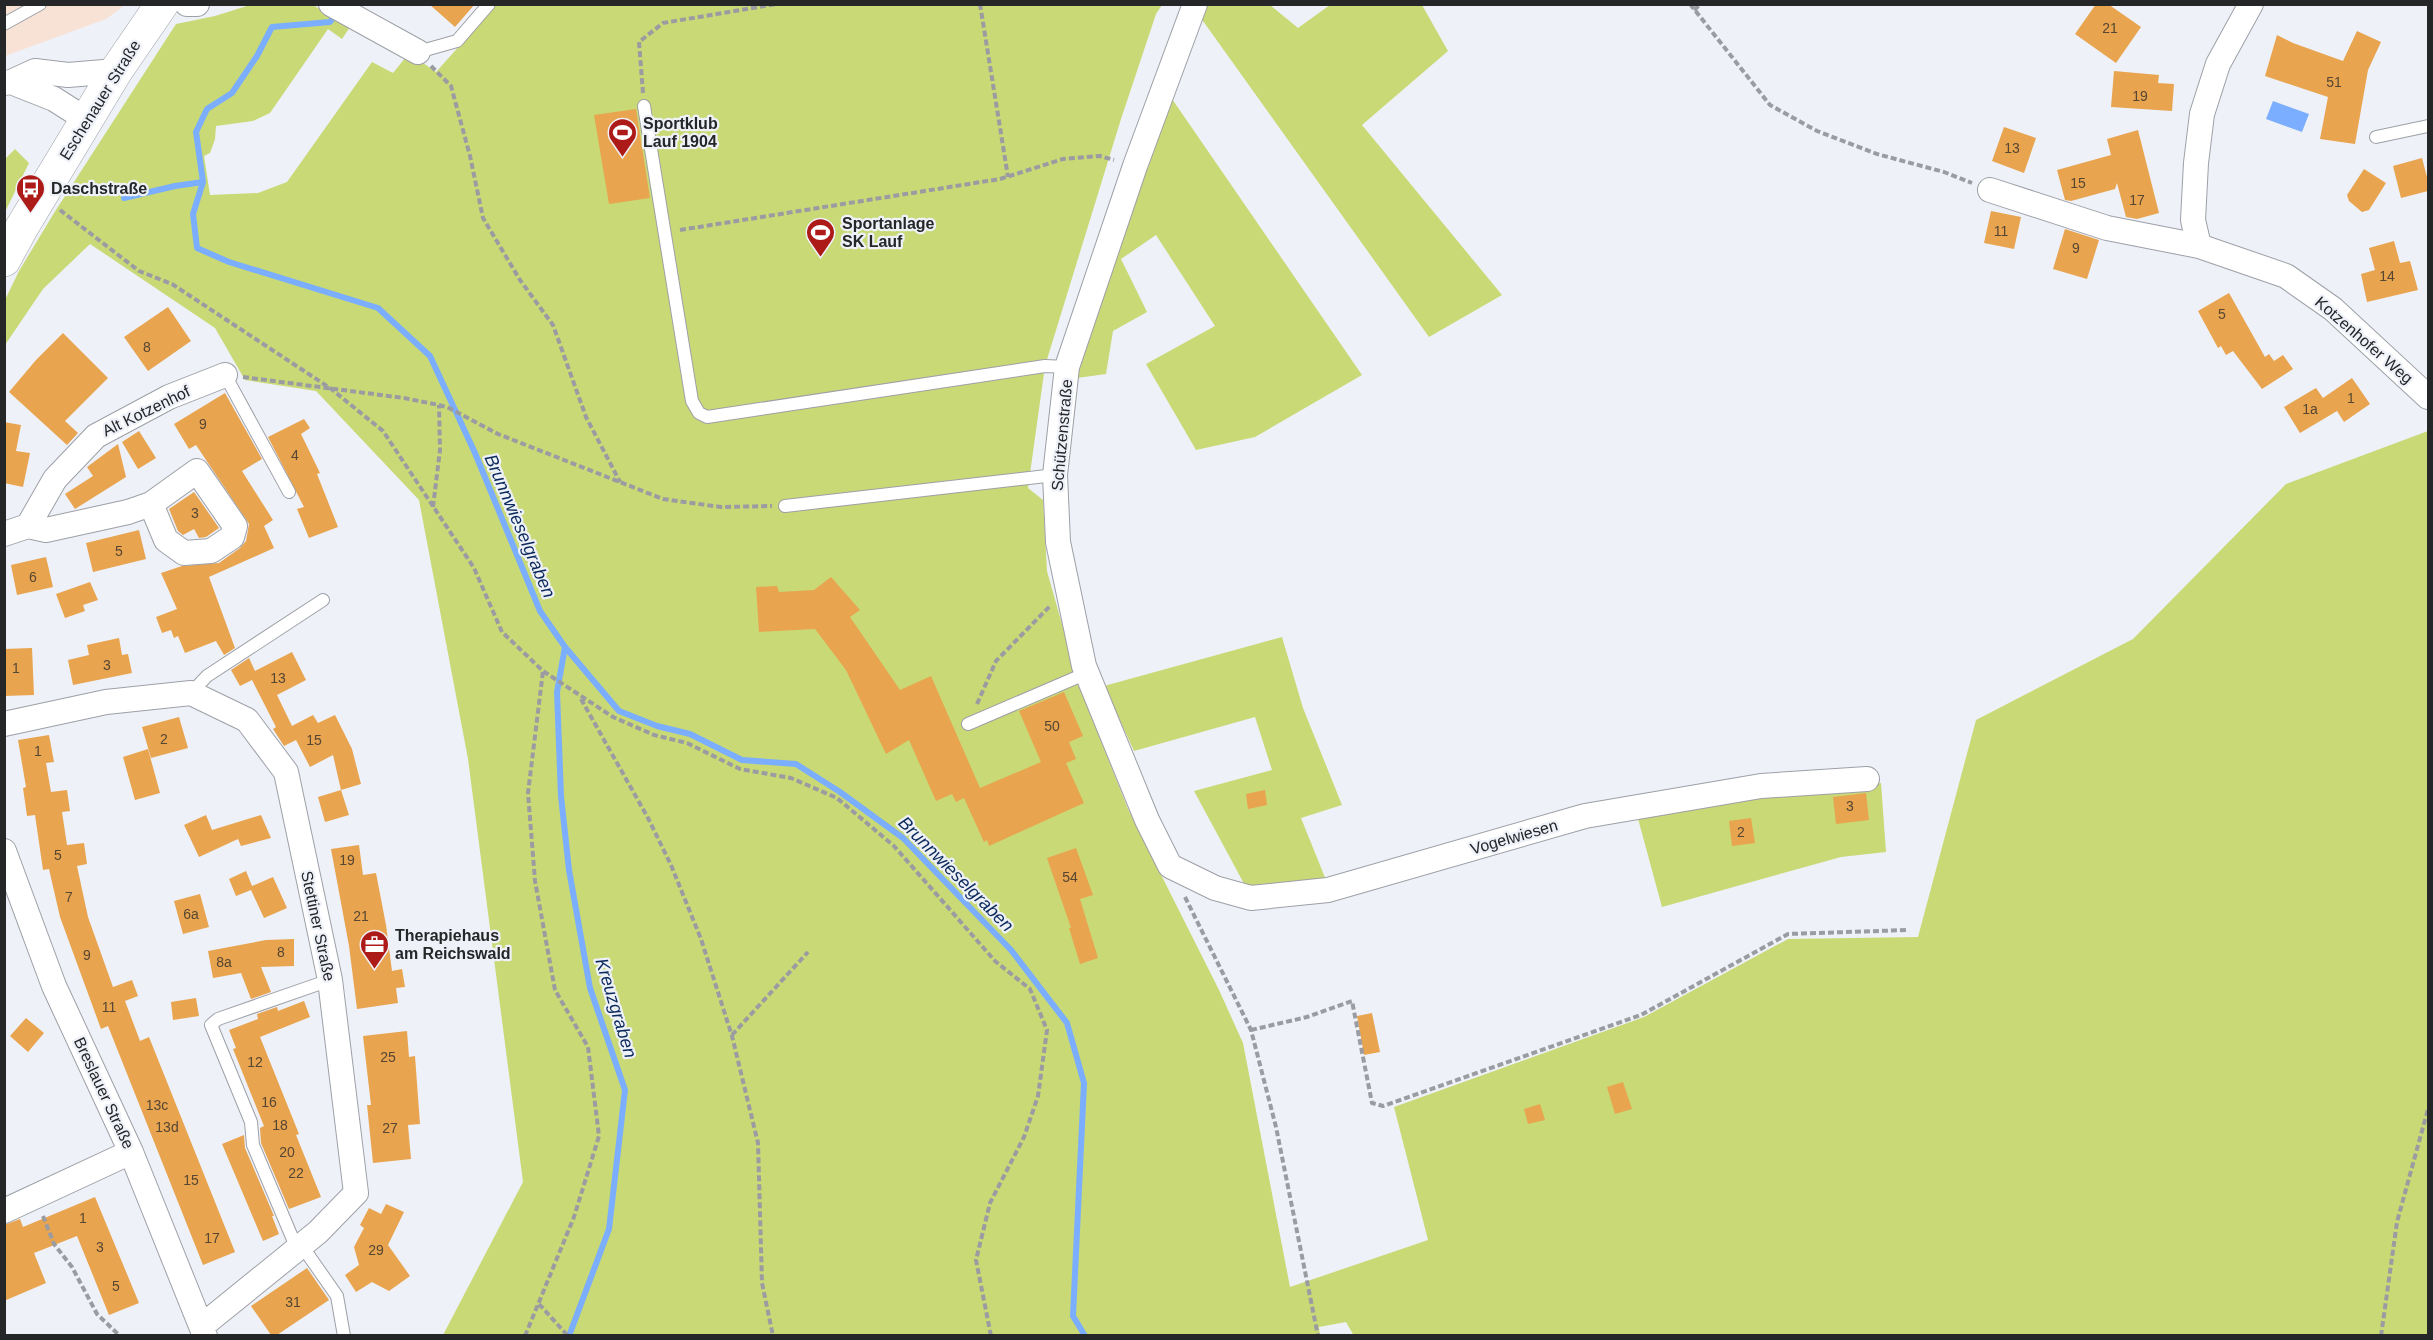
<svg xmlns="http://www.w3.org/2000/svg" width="2433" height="1340" viewBox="0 0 2433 1340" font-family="Helvetica,sans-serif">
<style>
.education{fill:#f8e2d5}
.green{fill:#c9d976}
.water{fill:#7baefe}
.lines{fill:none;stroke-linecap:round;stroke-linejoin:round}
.stream{stroke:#7baefe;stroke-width:6}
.building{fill:#e8a44f}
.service-casing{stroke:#9da0a6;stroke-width:14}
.minor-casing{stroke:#9da0a6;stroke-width:26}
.secondary-casing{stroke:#9da0a6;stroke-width:34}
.path{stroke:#9a9ca1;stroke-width:4;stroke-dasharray:6 3;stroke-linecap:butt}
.service{stroke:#fff;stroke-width:12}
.minor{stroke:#fff;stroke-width:24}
.secondary{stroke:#fff;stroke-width:33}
.labels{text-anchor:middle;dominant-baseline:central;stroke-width:4.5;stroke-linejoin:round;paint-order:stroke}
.number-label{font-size:14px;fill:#564632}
.street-label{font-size:16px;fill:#252628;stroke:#eef1f8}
.poi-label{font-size:16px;font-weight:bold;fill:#252628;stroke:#eef1f8;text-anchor:start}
.water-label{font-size:18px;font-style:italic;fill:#0b2a5b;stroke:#eef1f8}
</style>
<rect width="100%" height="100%" fill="#eef1f8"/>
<!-- education -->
<path class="education" d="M 5,5 L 125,5 L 106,19 L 5,56 Z"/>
<!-- green -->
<path class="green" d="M 250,5 L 313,5 L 350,27 L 342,39 L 328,29 L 270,113 L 253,121 L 216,126 L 215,139 L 210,153 L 204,156 L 210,195 L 258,193 L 287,182 L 372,62 L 393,73 L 409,53 L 436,72 L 496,5 L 1162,5 L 1156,14 L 1121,119 L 1045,366 L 1028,488 L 1043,500 L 1047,571 L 1080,688 L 1128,809 L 1219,990 L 1243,1043 L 1290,1287 L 1428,1240 L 1394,1107 L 1644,1017 L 1788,939 L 1918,937 L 1976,720 L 2133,639 L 2286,484 L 2428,431 L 2428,1335 L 1354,1336 L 1346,1322 L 1319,1327 L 1320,1336 L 443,1335 L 523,1182 L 468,759 L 419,500 L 316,391 L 245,380 L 215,328 L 90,244 L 43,289 L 5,345 L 4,302 L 19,271 L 54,213 L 176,24 L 215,16 Z
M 1202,5 L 1270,5 L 1298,28 L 1330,5 L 1422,5 L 1448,51 L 1362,125 L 1502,295 L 1429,337 L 1198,14 Z
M 1170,96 L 1362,375 L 1255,437 L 1196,450 L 1146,364 L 1215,326 L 1156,235 L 1121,259 L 1147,312 L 1113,331 L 1106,374 L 1077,378 L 1077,364 Z
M 15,149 L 29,163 L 5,212 L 5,159 Z
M 1282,637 L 1303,708 L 1342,805 L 1301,818 L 1328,885 L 1248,891 L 1194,791 L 1272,770 L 1255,717 L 1134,751 L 1104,686 Z
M 1881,783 L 1886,852 L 1841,857 L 1662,907 L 1637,815 L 1761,792 Z"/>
<!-- water -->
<path class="water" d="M 2273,101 L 2309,114 L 2302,132 L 2266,119 Z"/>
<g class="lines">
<!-- stream -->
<path class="stream" d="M 203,182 L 193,214 L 197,248 L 229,262 L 378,308 L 430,356 L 475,453 L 540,611 L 565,647 L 619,711 L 657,726 L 690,734 L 742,760 L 796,764 L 840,792 L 903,838 L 1011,950 L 1067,1023 L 1084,1083 L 1073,1316 L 1085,1336
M 124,198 L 175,186 L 203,182 L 196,132 L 207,109 L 232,93 L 257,56 L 272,27 L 330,22 L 338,12
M 565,647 L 557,692 L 561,796 L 569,870 L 590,988 L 625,1090 L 609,1229 L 569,1336"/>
</g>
<!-- building -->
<path class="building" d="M 429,4 L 475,4 L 455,27 Z
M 2096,4 L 2108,4 L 2141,27 L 2116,63 L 2075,34 Z
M 2357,31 L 2381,42 L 2368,70 L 2355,144 L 2320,139 L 2328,97 L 2265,76 L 2277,35 L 2293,43 L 2343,61 Z
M 2114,71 L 2159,75 L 2158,83 L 2174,84 L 2172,111 L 2111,107 Z
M 636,109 L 650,198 L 609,204 L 594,115 Z
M 2004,127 L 2036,138 L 2024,173 L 1992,161 Z
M 2138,130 L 2159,213 L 2137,219 L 2126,217 L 2117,183 L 2115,189 L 2071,201 L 2065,200 L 2057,170 L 2111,155 L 2107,139 Z
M 2422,158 L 2428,181 L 2428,191 L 2401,198 L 2393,166 Z
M 2364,169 L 2386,183 L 2369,210 L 2362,212 L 2349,201 L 2347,195 Z
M 1991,211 L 2021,217 L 2014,249 L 1984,243 Z
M 2065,229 L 2099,240 L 2087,279 L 2053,269 Z
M 2394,241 L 2400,263 L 2410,261 L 2418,290 L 2367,302 L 2361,274 L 2375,270 L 2369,248 Z
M 2229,293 L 2265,357 L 2269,354 L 2274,361 L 2283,355 L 2293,369 L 2262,389 L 2233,351 L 2226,355 L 2221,346 L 2218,348 L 2198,311 Z
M 168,307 L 191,341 L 148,371 L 124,337 Z
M 63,333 L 108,378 L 65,421 L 78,433 L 67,445 L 9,392 L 36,360 Z
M 2352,378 L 2370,404 L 2344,422 L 2337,411 L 2300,433 L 2284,407 L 2316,388 L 2323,398 Z
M 225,393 L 262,459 L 242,471 L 273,520 L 264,526 L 274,548 L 209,577 L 235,648 L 224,655 L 216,641 L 185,653 L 178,636 L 174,638 L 171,630 L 162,633 L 156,617 L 177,609 L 161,573 L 182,566 L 219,563 L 240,548 L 246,541 L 249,524 L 196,445 L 189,449 L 174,424 Z
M 304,419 L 310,428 L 301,434 L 320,473 L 317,474 L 338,527 L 309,538 L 297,509 L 304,507 L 268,437 Z
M 4,422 L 21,425 L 16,451 L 30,453 L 23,487 L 4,483 Z
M 139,431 L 156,458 L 138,469 L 122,442 Z
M 118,444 L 126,477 L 75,509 L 65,494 L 93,476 L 87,467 Z
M 194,492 L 219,528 L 206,537 L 199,538 L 194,529 L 183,535 L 178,531 L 169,509 Z
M 139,530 L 146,559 L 93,572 L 86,543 Z
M 46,557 L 53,587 L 17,595 L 11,565 Z
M 831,577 L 860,610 L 850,617 L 900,690 L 931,676 L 980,788 L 1041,762 L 1019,711 L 1064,692 L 1083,736 L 1069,742 L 1076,759 L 1066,763 L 1084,803 L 989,846 L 987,840 L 984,842 L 964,798 L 956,802 L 952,794 L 936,801 L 909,740 L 886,754 L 846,670 L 815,629 L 759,632 L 756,587 L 777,586 L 779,592 L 814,590 Z
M 90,582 L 98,600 L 83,605 L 85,611 L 65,618 L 56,594 Z
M 119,638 L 122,655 L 128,654 L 132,673 L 73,685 L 68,660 L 89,655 L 87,645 Z
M 32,648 L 34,695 L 4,696 L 4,649 Z
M 292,652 L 306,680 L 277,695 L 292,726 L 313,715 L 318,723 L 335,715 L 352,749 L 361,784 L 341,790 L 333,755 L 310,767 L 296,740 L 284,746 L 273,729 L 276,727 L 252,680 L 240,686 L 231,670 L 249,658 L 255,671 Z
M 179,717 L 188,748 L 151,758 L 142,727 Z
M 49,735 L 54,762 L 46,763 L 51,792 L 67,790 L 70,811 L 62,812 L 67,845 L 84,843 L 87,864 L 77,866 L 88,917 L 113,987 L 132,980 L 138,996 L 125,1001 L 140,1041 L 149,1037 L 235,1252 L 203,1265 L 108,1026 L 101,1029 L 60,917 L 49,869 L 43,870 L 35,815 L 27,816 L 23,788 L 26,787 L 18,740 Z
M 148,749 L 160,793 L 135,800 L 123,757 Z
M 341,790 L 349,815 L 325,822 L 318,797 Z
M 1265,790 L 1267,805 L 1248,809 L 1246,794 Z
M 1866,793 L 1869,820 L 1836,824 L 1833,797 Z
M 206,815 L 212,830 L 261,815 L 271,838 L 241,846 L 238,839 L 199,857 L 184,825 Z
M 1751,818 L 1755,843 L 1732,846 L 1729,821 Z
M 359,845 L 363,875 L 376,873 L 386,925 L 392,971 L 402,969 L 405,987 L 396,988 L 398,1003 L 357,1009 L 349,946 L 331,849 Z
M 1076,848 L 1093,895 L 1080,899 L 1098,958 L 1080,964 L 1069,928 L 1071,928 L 1047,858 Z
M 246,871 L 252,886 L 273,877 L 287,908 L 264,918 L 251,890 L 236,896 L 229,879 Z
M 200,894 L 209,927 L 183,934 L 174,901 Z
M 294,939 L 294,966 L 261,967 L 271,992 L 251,999 L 241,973 L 213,978 L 208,951 L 266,940 Z
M 196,998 L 199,1016 L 173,1020 L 171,1002 Z
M 304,1001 L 310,1017 L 260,1037 L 299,1134 L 296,1135 L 321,1197 L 289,1209 L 261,1143 L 260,1128 L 264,1126 L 233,1049 L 236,1048 L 229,1030 L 258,1019 L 257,1014 L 277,1007 L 278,1011 Z
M 1372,1013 L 1380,1052 L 1364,1055 L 1357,1016 Z
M 26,1018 L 44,1033 L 28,1052 L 10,1036 Z
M 407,1031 L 409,1057 L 415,1056 L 420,1124 L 408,1125 L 411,1159 L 373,1163 L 367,1105 L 371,1105 L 363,1036 Z
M 1623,1082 L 1632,1109 L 1615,1114 L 1607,1087 Z
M 1540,1104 L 1545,1120 L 1528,1124 L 1524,1109 Z
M 244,1135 L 245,1148 L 274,1216 L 272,1216 L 279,1234 L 263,1241 L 222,1144 Z
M 95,1197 L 139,1303 L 109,1315 L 77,1236 L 34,1253 L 46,1283 L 4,1301 L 4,1225 L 20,1219 L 23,1227 Z
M 386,1204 L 404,1212 L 388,1245 L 410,1276 L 389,1291 L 372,1282 L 356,1292 L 345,1275 L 359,1265 L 354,1247 L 364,1228 L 360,1225 L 369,1208 L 381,1214 Z
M 307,1268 L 329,1300 L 277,1335 L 271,1335 L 251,1306 Z"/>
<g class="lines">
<defs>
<path id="service" d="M 4,24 L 40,4
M 418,52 L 457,41 L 489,4
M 644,106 L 692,401 L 699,413 L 707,417 L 1045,366 L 1067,367
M 2376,137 L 2428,126
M 225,375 L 289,492
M 785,506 L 1055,475
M 191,693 L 207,676 L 323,600
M 968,724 L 1087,673
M 302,1246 L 337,1296 L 344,1336
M 297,1249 L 253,1145 L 251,1122 L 211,1025 L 218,1019 L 330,980"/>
<path id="minor" d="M 187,4 L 197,4
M 331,4 L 418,52
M 1195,4 L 1135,166 L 1067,367 L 1055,475 L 1058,542 L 1084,666 L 1147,820 L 1170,866 L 1215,888 L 1251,898 L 1328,890 L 1585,816 L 1761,786 L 1867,779
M 11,82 L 35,71 L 68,75 L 116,71
M 4,83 L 11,82 L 54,99 L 87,120
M 1990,190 L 2107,228 L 2199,246 L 2286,276 L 2333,309 L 2428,397
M 2199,246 L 2193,220 L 2196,163 L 2202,114 L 2218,64 L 2251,4
M 28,526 L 46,530 L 128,512 L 151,504 L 197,471 L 235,526 L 232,537 L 211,551 L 184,553 L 166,540 L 151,504
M 4,534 L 28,526 L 55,479 L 96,436 L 169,397 L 225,375
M 4,724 L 106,702 L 191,693 L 247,720 L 286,772 L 330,980 L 356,1193 L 318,1232 L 202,1326
M 4,851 L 54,986 L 131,1152 L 205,1336
M 4,1211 L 131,1152"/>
<path id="secondary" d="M 4,260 L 22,227 L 116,71 L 162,4"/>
</defs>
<!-- service casing -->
<use href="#service" class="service-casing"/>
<!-- minor casing -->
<use href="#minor" class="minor-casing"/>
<!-- secondary casing -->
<use href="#secondary" class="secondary-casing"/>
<!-- path -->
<path class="path" d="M 980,4 L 1008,177
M 1690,4 L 1770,105 L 1817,131 L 1877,154 L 1944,172 L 1972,183
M 1694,10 L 1701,4
M 431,66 L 451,86 L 470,156 L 483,218 L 520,280 L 553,325 L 586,417 L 620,482
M 643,93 L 639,42 L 663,23 L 776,4
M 60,210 L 139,271 L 172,284 L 330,388 L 383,431 L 474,568 L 502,632 L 543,671 L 613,717 L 654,735 L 687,743 L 740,769 L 791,778 L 837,798 L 894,846 L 995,961 L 1030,989 L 1047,1030 L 1038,1096 L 1024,1137 L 990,1203 L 976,1260 L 991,1336
M 680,230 L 1000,179 L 1063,159 L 1100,156 L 1114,160
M 243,377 L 404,398 L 439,405 L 449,408 L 498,434 L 663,499 L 721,507 L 772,506
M 433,507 L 440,450 L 439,405
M 581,699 L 648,818 L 671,865 L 701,939 L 732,1036 L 758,1143 L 762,1283 L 773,1336
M 977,704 L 996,661 L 1050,606
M 1185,897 L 1251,1030 L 1276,1127 L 1318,1336
M 1251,1030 L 1307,1017 L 1352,1001 L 1372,1103 L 1383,1106 L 1641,1015 L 1788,934 L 1907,930
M 732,1035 L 808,952
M 43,1216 L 54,1244 L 72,1267 L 97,1314 L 120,1336
M 539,1304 L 568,1336
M 525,1336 L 574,1217 L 599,1136 L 588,1047 L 555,990 L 535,881 L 528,793 L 543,671
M 2381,1336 L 2397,1222 L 2428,1109"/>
<!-- service -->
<use href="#service" class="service"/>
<!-- minor -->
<use href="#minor" class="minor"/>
<!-- secondary -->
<use href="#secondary" class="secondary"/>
</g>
<!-- icons -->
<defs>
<symbol id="stadium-pin" viewBox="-11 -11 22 30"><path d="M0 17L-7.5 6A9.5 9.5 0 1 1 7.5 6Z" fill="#ac1b18" stroke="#eef1f8"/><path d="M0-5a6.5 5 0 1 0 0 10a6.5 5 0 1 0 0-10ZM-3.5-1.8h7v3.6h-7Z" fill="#fff"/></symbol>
<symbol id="bus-pin" viewBox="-11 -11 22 30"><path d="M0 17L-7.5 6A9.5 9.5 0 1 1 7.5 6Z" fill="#ac1b18" stroke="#eef1f8"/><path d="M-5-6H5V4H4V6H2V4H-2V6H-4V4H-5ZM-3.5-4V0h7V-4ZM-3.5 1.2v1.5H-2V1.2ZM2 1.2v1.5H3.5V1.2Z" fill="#fff"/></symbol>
<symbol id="office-pin" viewBox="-11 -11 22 30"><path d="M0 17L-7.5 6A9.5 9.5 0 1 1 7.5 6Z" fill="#ac1b18" stroke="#eef1f8"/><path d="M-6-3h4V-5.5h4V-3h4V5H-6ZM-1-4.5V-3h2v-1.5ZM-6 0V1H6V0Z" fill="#fff"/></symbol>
</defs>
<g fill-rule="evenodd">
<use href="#stadium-pin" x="606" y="116" width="33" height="45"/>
<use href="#bus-pin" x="14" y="172" width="33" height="45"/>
<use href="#stadium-pin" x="804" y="216" width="33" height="45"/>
<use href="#office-pin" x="358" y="928" width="33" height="45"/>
</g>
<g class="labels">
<!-- number labels -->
<g class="number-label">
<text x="2110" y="28">21</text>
<text x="2334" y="82">51</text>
<text x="2140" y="96">19</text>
<text x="2012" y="148">13</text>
<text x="2078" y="183">15</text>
<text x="2137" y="200">17</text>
<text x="2001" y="231">11</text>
<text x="2076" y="248">9</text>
<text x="2387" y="276">14</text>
<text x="2222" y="314">5</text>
<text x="147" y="347">8</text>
<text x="2351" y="398">1</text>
<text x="2310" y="409">1a</text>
<text x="203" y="424">9</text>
<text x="295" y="455">4</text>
<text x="195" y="513">3</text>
<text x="119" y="551">5</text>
<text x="33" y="577">6</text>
<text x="107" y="665">3</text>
<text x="16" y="668">1</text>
<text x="278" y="678">13</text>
<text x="1052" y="726">50</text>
<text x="164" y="739">2</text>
<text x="314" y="740">15</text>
<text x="38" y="751">1</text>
<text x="1850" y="806">3</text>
<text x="1741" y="832">2</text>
<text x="58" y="855">5</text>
<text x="347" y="860">19</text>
<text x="1070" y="877">54</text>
<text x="69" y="897">7</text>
<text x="191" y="914">6a</text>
<text x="361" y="916">21</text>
<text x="281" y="952">8</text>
<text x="87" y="955">9</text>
<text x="224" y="962">8a</text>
<text x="109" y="1007">11</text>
<text x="388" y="1057">25</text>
<text x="255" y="1062">12</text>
<text x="269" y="1102">16</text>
<text x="157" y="1105">13c</text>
<text x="280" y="1125">18</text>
<text x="167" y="1127">13d</text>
<text x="390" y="1128">27</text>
<text x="287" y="1152">20</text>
<text x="296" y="1173">22</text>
<text x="191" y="1180">15</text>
<text x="83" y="1218">1</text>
<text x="212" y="1238">17</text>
<text x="100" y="1247">3</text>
<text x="376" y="1250">29</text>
<text x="116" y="1286">5</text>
<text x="293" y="1302">31</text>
</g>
<!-- street labels -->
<g class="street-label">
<text transform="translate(100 100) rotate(-58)">Eschenauer Straße</text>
<text transform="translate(2364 340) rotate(41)">Kotzenhofer Weg</text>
<text transform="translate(146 411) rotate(-26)">Alt Kotzenhof</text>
<text transform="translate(1062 435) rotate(-85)">Schützenstraße</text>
<text transform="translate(1514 837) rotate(-16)">Vogelwiesen</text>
<text transform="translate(318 926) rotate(78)">Stettiner Straße</text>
<text transform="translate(104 1093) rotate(65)">Breslauer Straße</text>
</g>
<!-- poi labels -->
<g class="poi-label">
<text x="643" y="123">Sportklub<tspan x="643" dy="18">Lauf 1904</tspan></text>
<text x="51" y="188">Daschstraße</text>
<text x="842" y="223">Sportanlage<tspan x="842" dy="18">SK Lauf</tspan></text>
<text x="395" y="935">Therapiehaus<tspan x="395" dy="18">am Reichswald</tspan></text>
</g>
<!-- water labels -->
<g class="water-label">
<text transform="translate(520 526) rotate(67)">Brunnwieselgraben</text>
<text transform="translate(956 874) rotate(45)">Brunnwieselgraben</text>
<text transform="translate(616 1008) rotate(73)">Kreuzgraben</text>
</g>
</g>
<!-- border -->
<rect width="2433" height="1340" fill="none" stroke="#252628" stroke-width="12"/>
</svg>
